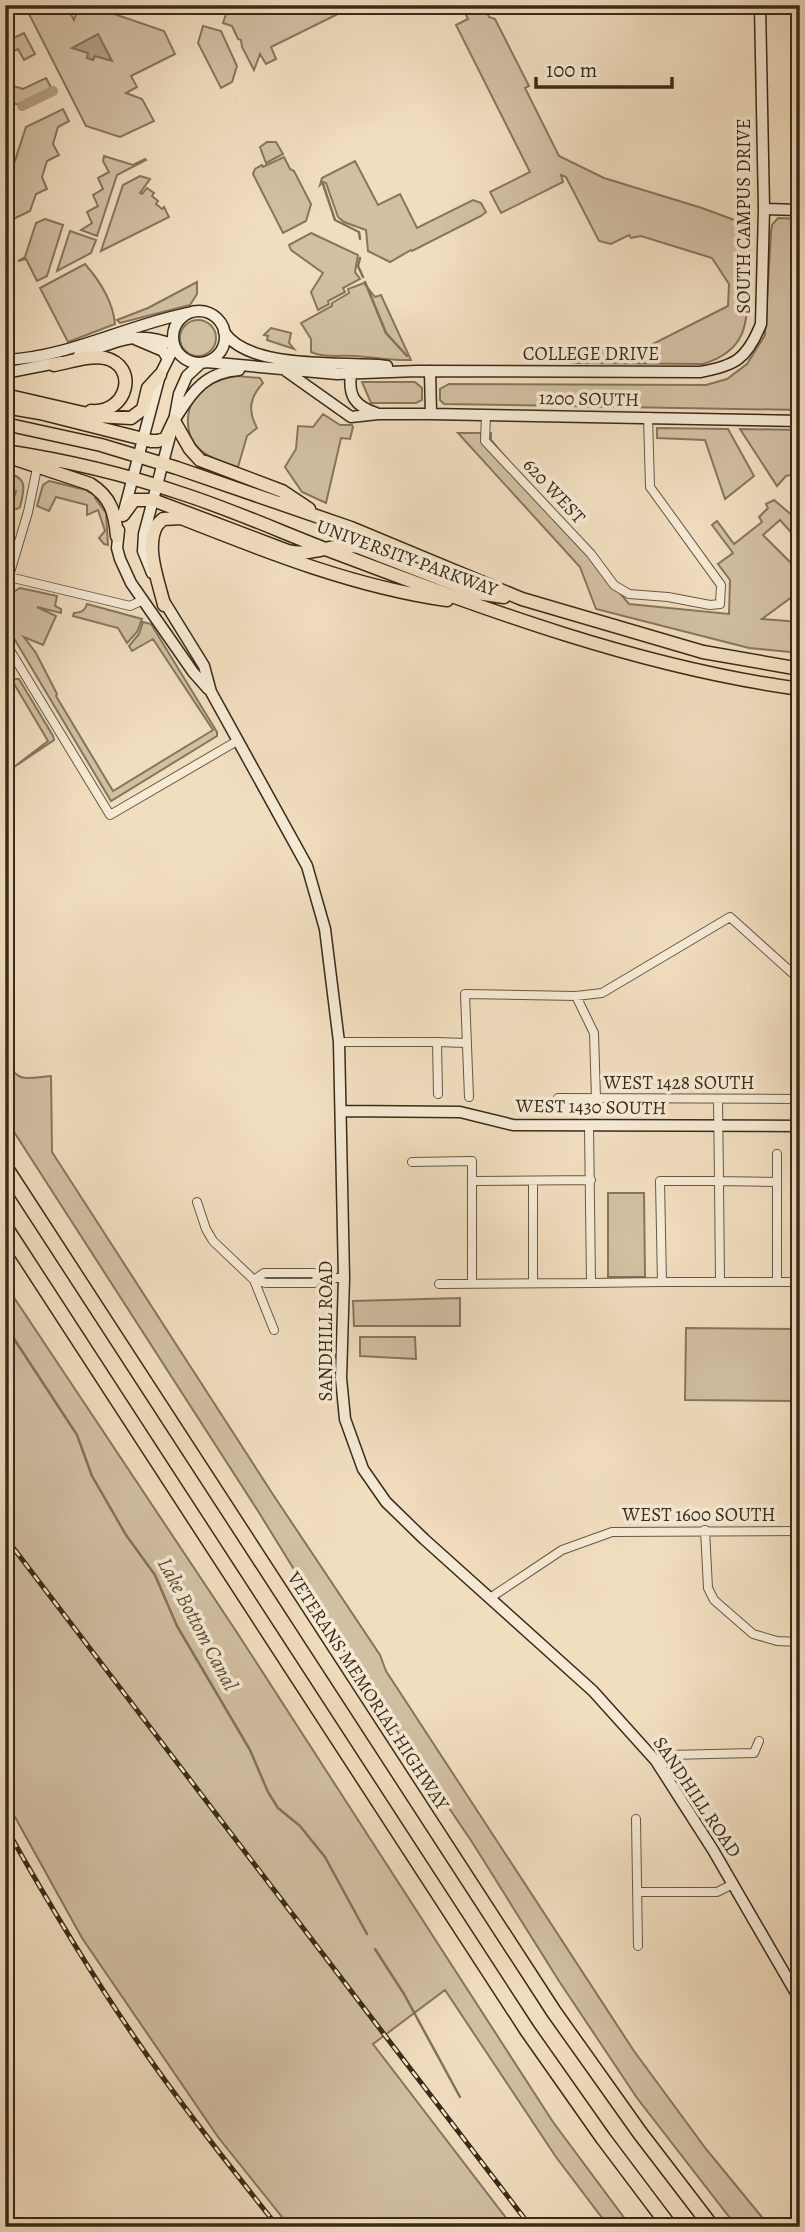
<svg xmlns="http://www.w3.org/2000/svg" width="805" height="2232" viewBox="0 0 805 2232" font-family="Alegreya,serif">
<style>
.green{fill:#d2c0a3;stroke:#86765e;stroke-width:2}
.water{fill:#b3a186;stroke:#83725a;stroke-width:2}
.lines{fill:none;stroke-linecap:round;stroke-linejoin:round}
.stream{stroke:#83725a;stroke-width:2.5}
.canal{stroke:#b3a186;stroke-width:10}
.street-casing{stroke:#685842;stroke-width:10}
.secondary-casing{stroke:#3a2b18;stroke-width:13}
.primary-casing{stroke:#3a2b18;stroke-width:15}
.highway-casing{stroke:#3a2b18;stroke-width:17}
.street{stroke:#f6ead5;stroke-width:8}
.secondary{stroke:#f6ead5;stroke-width:10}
.primary{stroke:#f1debf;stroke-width:12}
.highway{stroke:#f1debf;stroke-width:14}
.rail-casing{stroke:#3a2b18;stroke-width:5}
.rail{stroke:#f6ead5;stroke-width:2.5;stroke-dasharray:8;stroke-linecap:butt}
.labels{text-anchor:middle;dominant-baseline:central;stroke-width:7;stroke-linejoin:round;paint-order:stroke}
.street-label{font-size:19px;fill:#3a2b18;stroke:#f6ead5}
.water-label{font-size:21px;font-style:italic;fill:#5e4e39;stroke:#f6ead5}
</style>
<rect width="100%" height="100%" fill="#f1debf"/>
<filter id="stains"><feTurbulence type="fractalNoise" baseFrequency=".00286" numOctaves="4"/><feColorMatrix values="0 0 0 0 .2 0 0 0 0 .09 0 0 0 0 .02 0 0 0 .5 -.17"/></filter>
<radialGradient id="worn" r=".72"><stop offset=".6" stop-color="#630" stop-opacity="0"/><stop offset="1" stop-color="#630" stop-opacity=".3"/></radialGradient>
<!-- green -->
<path class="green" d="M 48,5 L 68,9 L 74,20 L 79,5 L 88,5 L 164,31 L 175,54 L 131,76 L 137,87 L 126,93 L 142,99 L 154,121 L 120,137 L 86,126 L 29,14 Z
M 229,5 L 356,5 L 271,47 L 276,59 L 266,64 L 260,54 L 254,70 L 242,47 L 241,40 L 238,39 L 232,26 L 223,23 Z
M 461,5 L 489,5 L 487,13 L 489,17 L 495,19 L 529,86 L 525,88 L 559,156 L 604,178 L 702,208 L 748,225 C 752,241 749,259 748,275 C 747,319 751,349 703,364 L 572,363 L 566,356 L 572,348 L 647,347 L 728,306 L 729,284 L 712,258 L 641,236 L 631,238 L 629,235 L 611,244 L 599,241 L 566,177 L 561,175 L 563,182 L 501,213 L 490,192 L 530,172 L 456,25 L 468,19 Z
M 203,26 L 221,31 L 237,66 L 232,82 L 221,88 L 198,43 Z
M 24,33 L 35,54 L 24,60 L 18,49 L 5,55 L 5,42 Z
M 46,78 L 52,89 L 19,105 L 5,100 L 5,80 L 7,84 L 23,89 Z
M 63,109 L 69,121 L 58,127 L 53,144 L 59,155 L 47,161 L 42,177 L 47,189 L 36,194 L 30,211 L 5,223 L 5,191 L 26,127 Z
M 267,142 L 276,142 L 283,154 L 266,163 L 260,147 Z
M 104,156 L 133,165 L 145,159 L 146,160 L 117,175 L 97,236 L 81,230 L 92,223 L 87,212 L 98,206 L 93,195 L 103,189 L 98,178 L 109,172 L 103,161 Z
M 284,157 L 290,169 L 294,171 L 311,204 L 306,221 L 283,233 L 253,174 L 255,169 L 262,165 L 263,167 Z
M 355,161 L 378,205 L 400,194 L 417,228 L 473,200 L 481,203 L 486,212 L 481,216 L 412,251 L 411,250 L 390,262 L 368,251 L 366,230 L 344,222 L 338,217 L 326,183 L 323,182 L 320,185 L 322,178 Z
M 140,176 L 150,179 L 140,193 L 142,194 L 147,188 L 154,193 L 152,196 L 158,201 L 156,204 L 162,209 L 164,207 L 169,217 L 101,251 L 123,185 Z
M 778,218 L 800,219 L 800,230 L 797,231 C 794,251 796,271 795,291 C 794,311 790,332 792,352 L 800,359 L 800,410 L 444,404 L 440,400 L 440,389 L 449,384 L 706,385 L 727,379 L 747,364 L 765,335 L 771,232 L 772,225 Z
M 45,219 L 63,225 L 47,276 L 37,281 L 26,259 L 18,261 L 25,257 L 36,223 Z
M 70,231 L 96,240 L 91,253 L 57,271 Z
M 311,233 L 358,255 L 355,272 L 360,279 L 343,288 L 345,292 L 328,301 L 329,304 L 318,310 L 311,292 L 323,273 L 291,250 L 289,245 Z
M 85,264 C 100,281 113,303 115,324 L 68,342 L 40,288 Z
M 197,282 L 197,294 L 190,305 L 120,323 L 117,320 L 148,308 Z
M 364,283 L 375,297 L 381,295 L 411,360 C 391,361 374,357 355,356 C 341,355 323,358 311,352 L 311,339 L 301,323 L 332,306 L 332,303 L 349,293 L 348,289 Z
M180 338a18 18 0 1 1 36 0a18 18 0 1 1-36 0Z
M 271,328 L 291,333 L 289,343 L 294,349 L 267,340 L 268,336 L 264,335 Z
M 237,376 L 260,378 L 263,383 C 249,398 248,411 257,428 L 247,436 L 238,467 C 226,463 213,460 203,452 C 183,437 183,407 202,390 C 211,382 224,378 237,376 Z
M 362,382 L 415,382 L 422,388 L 422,400 L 416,403 L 371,403 Z
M 323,414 L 340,425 L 352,425 L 353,427 L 350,439 L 341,438 L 326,503 L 302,492 L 285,467 L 296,449 L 298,426 L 313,427 Z
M 657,428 L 728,429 L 754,476 L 725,499 L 705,440 L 657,438 Z
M 740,429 L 800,430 L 800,473 L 786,476 L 777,486 Z
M 458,433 L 491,433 L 491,440 L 629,604 L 729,614 L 730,580 L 718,564 L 733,553 L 712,525 L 717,521 L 734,544 L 762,522 L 759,517 L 768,508 L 766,504 L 774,500 L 800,522 L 800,535 L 796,538 L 780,520 L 763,535 L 800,572 L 800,591 L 762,619 L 800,622 L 800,653 L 749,648 L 596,609 L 580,567 Z
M 5,472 C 28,477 25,488 20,507 L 17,509 L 11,508 L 16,491 L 5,489 Z
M 49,481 L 86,490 L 97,496 L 95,498 L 106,513 L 108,545 L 104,544 L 99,538 L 105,531 L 98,510 L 87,515 L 87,505 L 56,497 L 49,511 L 37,506 L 43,485 Z
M 20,588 L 57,596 L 55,606 L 61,609 L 61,613 L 37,607 L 56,616 L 43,645 L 24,637 L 36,653 L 57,694 L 56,696 L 113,791 L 213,730 L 153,639 L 132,651 L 129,646 L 139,634 L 143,622 L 151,624 L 217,732 L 217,736 L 111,801 L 9,630 L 7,611 L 10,594 Z
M 87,604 L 142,619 L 137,632 L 127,643 L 118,628 L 73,616 L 74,613 C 81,613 85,611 87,604 Z
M 15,679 L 19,679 L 53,736 L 54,740 L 14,767 L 48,741 L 13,682 L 5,686 Z
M 5,1061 C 20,1084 26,1078 51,1076 L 52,1152 L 272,1493 L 380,1655 L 386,1671 L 634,2051 L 706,2149 L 770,2227 L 737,2227 L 637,2098 L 559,1981 L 472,1842 L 361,1678 L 258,1511 L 5,1118 Z
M 608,1193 L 644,1193 L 645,1277 L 608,1277 Z
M 5,1284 L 236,1631 L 553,2122 L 631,2227 L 609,2227 L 556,2157 L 445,1990 L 373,2044 L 513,2227 L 290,2227 L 218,2137 L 82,1938 L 5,1799 Z
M 460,1298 L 460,1326 L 354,1326 L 353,1301 Z
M 686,1328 L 800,1329 L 800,1401 L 685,1400 Z
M 360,1337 L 415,1337 L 416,1359 L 360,1356 Z"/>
<!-- water -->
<path class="water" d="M 98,34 L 112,61 L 95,56 L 93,60 L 87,58 L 88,53 L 72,48 Z"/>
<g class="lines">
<!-- stream -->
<path class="stream" d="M 323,184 L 335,220 L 359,232 L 360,239
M 360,258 L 358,266 L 363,277
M 365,282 L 386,333 L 407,356
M 5,1325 L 77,1435 L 92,1476 L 126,1535 L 155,1575 L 177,1626 L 250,1750 L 268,1792 L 278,1808 L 300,1826 L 325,1857 L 367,1934
M 375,1949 L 404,1994 L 460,2097"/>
<!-- canal -->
<path class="canal" d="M 22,106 L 53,91"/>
<defs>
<path id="street" d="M 486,415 L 485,441 L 591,554 L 614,585 L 629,594 L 668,597 L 710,605 L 720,604 L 721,585 L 650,487 L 648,417
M 5,576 L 130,606 L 143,600
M 5,589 L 28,512 L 37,468
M 5,642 L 110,815 L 237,741
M 576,996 L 594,1033 L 596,1099
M 339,1042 L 437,1042
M 438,1094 L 437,1042 L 466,1043
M 469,1097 L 465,994 L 576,996 L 602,993 L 730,917 L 800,980
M 558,1098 L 800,1099
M 718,1099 L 719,1181 L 660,1181 L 662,1282 L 800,1282
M 777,1154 L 777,1282
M 412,1162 L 472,1161 L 472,1284
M 472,1181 L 591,1180
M 533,1181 L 533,1283
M 197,1202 L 206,1229 L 213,1241 L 254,1280 L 274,1330
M 254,1280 L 266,1283 L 314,1283 L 318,1278 L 344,1278
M 254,1280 L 264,1273 L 314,1273 L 318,1278
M 720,1282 L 719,1181 L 777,1182
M 591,1283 L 662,1282
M 439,1284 L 591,1283 L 589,1125
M 705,1530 L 708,1588 L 714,1600 L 753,1634 L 777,1641 L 800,1642
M 490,1598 L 562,1550 L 612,1532 L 800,1531
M 656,1761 L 669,1755 L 754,1753 L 759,1741
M 636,1819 L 638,1946
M 637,1892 L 717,1892 L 733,1884"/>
<path id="secondary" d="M 764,209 L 800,210
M173 337a26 26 0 1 1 52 0a26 26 0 1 1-52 0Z
M 224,332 C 251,371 344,361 387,366
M 137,340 L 163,351 L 168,359
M 79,355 C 115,342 137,329 174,345
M 5,360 C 66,358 128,325 188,313
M 206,362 L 337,374 L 417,371 L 700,372 C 735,366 747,359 761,324 L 764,209 L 760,5
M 286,371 L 351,417 L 378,414 L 431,414 L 800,421
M 430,371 L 431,414
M 5,373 L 61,362
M 351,374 C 348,396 355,406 376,413
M 177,416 C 193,390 207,372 239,370
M 124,511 L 160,375 L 174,347
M 119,530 L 117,548 L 120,559 L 131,583 L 193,672 L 208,689
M 152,573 L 143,551 L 144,534 L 174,421 L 179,394 L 187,376 L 201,363
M 162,598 L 204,666 L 211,692 L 307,866 L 325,929 L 339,1042 L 344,1278 L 341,1378 L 345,1419 L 363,1469 L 386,1502 L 424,1539 L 593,1691 L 656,1761 L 713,1850 L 800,2000
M 341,1111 L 460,1112 L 513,1125 L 800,1126"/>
<path id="primary" d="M 54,365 C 70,362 89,355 105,358 C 139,366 128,414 91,411
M 5,395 L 96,416 L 131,418 L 143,409 L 148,388 L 160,375
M 5,407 L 40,413 L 151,441 L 158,441 L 166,438 L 174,421
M 174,421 L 190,449 L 200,460 L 282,491 L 309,509
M 5,424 L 101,445 L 177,468 L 351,528 L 522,599 L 703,652 L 800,669
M 5,451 C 64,460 124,474 180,493 C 230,509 279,531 328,550 C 482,608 637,667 800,689
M 12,458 L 90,484 C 111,497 115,513 117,536
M 123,515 L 134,500 L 153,500 L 288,551 C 312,557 334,542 358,547 L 477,593 L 504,597
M 164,605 C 159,582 144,547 157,525 L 163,519 L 181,518 C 267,552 355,587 447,600"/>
<path id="highway" d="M 5,1167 L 554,2012 L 640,2133 L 712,2227
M 5,1227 L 527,2030 L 603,2138 L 670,2227"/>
</defs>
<!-- street casing -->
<use href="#street" class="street-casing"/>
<!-- secondary casing -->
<use href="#secondary" class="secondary-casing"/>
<!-- primary casing -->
<use href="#primary" class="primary-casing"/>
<!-- highway casing -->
<use href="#highway" class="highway-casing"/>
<!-- street -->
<use href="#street" class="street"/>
<!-- secondary -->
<use href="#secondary" class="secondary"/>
<!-- primary -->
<use href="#primary" class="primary"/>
<!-- highway -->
<use href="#highway" class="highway"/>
<defs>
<path id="rail" d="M 5,1537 L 531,2227
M 5,1826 C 45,1897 87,1968 133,2035 C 178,2101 228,2164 278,2227"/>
</defs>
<!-- rail casing -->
<use href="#rail" class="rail-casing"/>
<!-- rail -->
<use href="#rail" class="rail"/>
</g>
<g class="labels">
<!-- street labels -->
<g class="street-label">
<text transform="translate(744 216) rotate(-90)">SOUTH CAMPUS DRIVE</text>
<text x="591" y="354">COLLEGE DRIVE</text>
<text transform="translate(589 399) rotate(1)">1200 SOUTH</text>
<text transform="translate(554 491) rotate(47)">620 WEST</text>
<text transform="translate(407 558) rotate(20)">UNIVERSITY PARKWAY</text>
<text x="679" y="1083">WEST 1428 SOUTH</text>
<text transform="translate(591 1107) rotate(1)">WEST 1430 SOUTH</text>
<text transform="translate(326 1331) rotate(-90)">SANDHILL ROAD</text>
<text x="699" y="1515">WEST 1600 SOUTH</text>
<text transform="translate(368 1691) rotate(57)">VETERANS MEMORIAL HIGHWAY</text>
<text transform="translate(697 1797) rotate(56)">SANDHILL ROAD</text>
</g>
<!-- water labels -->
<g class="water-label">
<text transform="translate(198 1624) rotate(62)">Lake Bottom Canal</text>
</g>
</g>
<!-- margin -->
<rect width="805" height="2232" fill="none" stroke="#f1debf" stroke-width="28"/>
<rect x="7" y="7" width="791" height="2218" fill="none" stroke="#3a2b18" stroke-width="3.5"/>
<rect x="14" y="14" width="777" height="2204" fill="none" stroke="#3a2b18" stroke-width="2"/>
<!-- scale -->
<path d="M536 77v10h136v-10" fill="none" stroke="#3a2b18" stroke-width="3.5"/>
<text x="546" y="77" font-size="21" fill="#3a2b18" stroke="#f6ead5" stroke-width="5" paint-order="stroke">100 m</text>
<rect width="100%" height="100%" filter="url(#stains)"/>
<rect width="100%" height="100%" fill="url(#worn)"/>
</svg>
